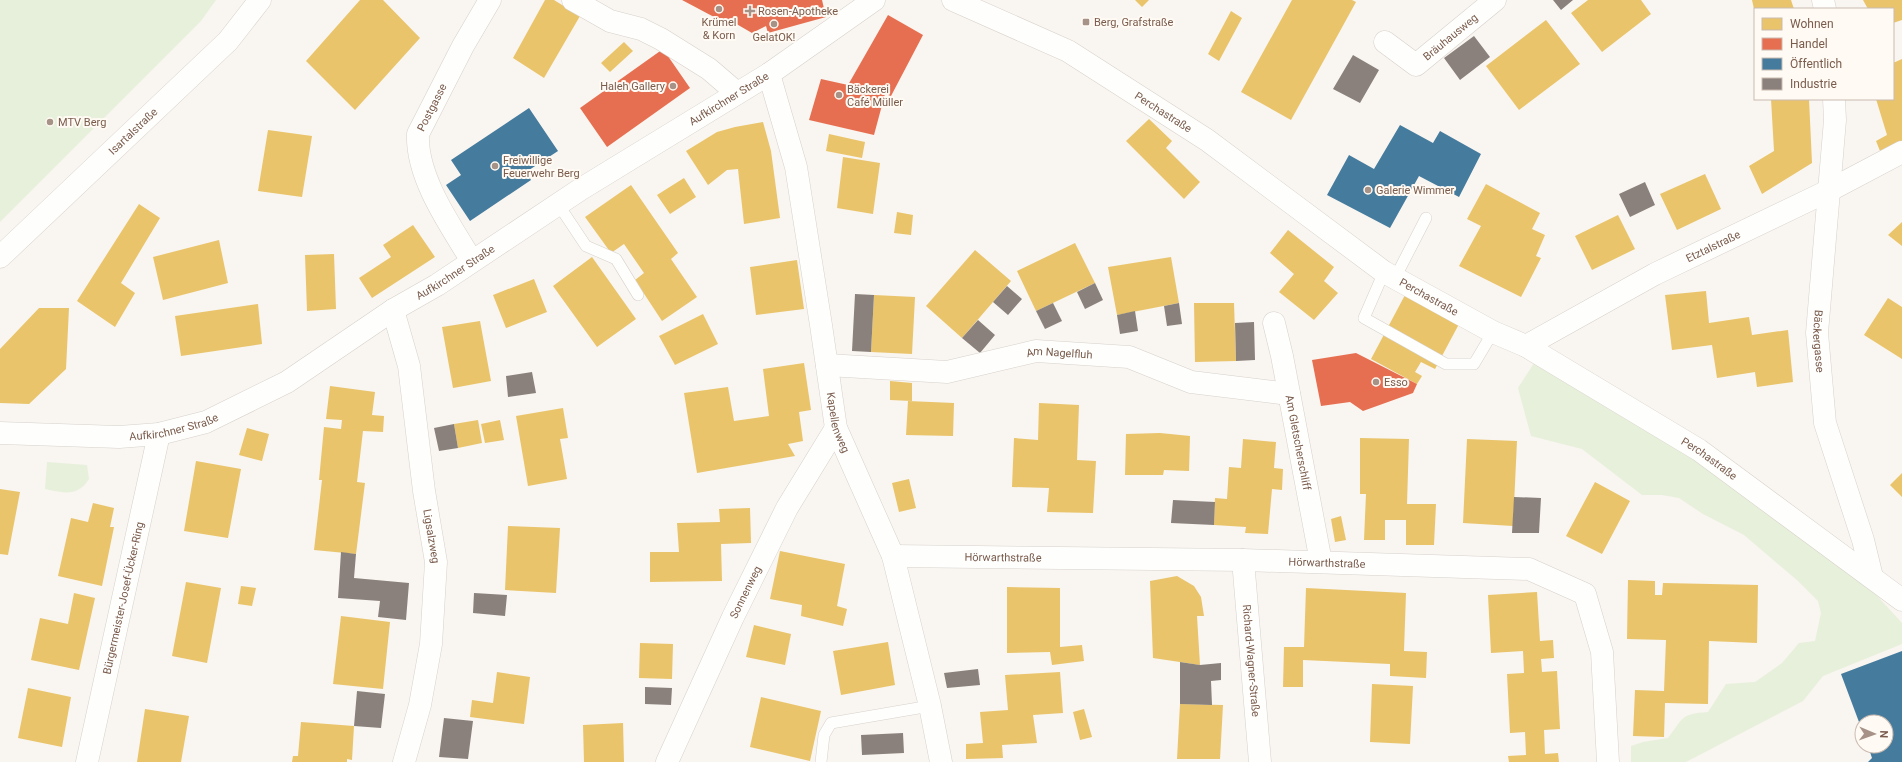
<svg xmlns="http://www.w3.org/2000/svg" width="1902" height="762" viewBox="0 0 1902 762" font-family="Roboto,sans-serif">
<style>
.green{fill:#e7f0db}
.homes{fill:#e9c46a}
.shops{fill:#e76f51}
.public{fill:#457b9d}
.industry{fill:#8a817c}
.lines{fill:none;stroke-linecap:round;stroke-linejoin:round}
.lane-casing{stroke:#d7d1cb;stroke-width:12}
.street-casing{stroke:#d7d1cb;stroke-width:23}
.secondary-casing{stroke:#d9d2cb;stroke-width:23}
.lane{stroke:#fefefd;stroke-width:11}
.street{stroke:#fefefd;stroke-width:22}
.secondary{stroke:#fefefd;stroke-width:22}
.poi-dot{fill:#a69286;stroke:#fffaf3;stroke-width:1.5}
.labels{text-anchor:middle;dominant-baseline:central;stroke-width:4;stroke-linejoin:round;paint-order:stroke}
.poi-label{font-size:11px;fill:#7a5c4d;stroke:#fffaf3;text-anchor:start}
.street-label{font-size:11px;fill:#7a5c4d;stroke:#fffaf3}
</style>
<rect width="100%" height="100%" fill="#f9f5f0"/>
<!-- green -->
<path class="green" d="M 0,0 L 216,0 L 201,21 L 0,222 Z
M 1534,363 L 1709,469 L 1869,587 L 1902,623 L 1902,644 L 1823,676 L 1803,701 L 1686,762 L 1631,762 L 1631,746 L 1643,742 L 1668,738 C 1684,717 1681,714 1708,712 L 1726,684 L 1755,682 L 1782,663 L 1799,643 L 1815,641 L 1821,613 L 1818,601 L 1798,581 L 1744,535 L 1703,514 L 1679,498 L 1662,495 L 1642,495 L 1582,449 L 1531,436 L 1518,388 Z
M 47,462 L 87,465 L 89,479 C 78,497 63,493 45,489 Z"/>
<!-- homes -->
<path class="homes" d="M 360,0 L 383,0 L 420,38 L 355,110 L 306,61 Z
M 545,0 L 554,0 L 580,16 L 544,78 L 513,58 Z
M 1135,0 L 1149,0 L 1142,7 Z
M 1292,0 L 1352,0 L 1356,2 L 1291,120 L 1241,92 Z
M 1588,0 L 1641,0 L 1651,14 L 1602,52 L 1571,13 Z
M 1752,0 L 1791,0 L 1794,9 L 1754,9 Z
M 1863,0 L 1902,0 L 1902,20 L 1893,23 L 1893,9 L 1868,9 Z
M 1231,11 L 1242,18 L 1219,61 L 1208,54 Z
M 1546,20 L 1580,64 L 1519,110 L 1486,66 Z
M 624,42 L 633,51 L 610,72 L 601,63 Z
M 1902,59 L 1902,145 L 1882,156 L 1876,141 L 1887,135 L 1876,99 L 1893,99 L 1893,63 Z
M 1771,99 L 1809,99 L 1812,163 L 1762,194 L 1749,166 L 1774,151 Z
M 1149,119 L 1172,141 L 1166,148 L 1200,182 L 1184,199 L 1126,141 Z
M 763,122 L 771,151 L 780,218 L 744,224 L 738,169 L 727,170 L 708,185 L 686,151 L 717,132 L 735,127 Z
M 268,130 L 312,136 L 302,197 L 258,191 Z
M 829,134 L 865,142 L 862,158 L 826,151 Z
M 843,157 L 880,163 L 873,214 L 837,208 Z
M 1705,174 L 1721,209 L 1677,230 L 1660,194 Z
M 684,178 L 696,197 L 670,214 L 657,195 Z
M 1486,184 L 1540,213 L 1532,229 L 1545,235 L 1536,256 L 1541,258 L 1521,297 L 1459,266 L 1481,226 L 1467,219 Z
M 631,185 L 678,253 L 671,259 L 697,297 L 662,321 L 635,280 L 644,273 L 624,244 L 611,253 L 585,217 Z
M 139,204 L 160,218 L 121,283 L 135,293 L 115,327 L 77,301 Z
M 897,212 L 913,215 L 911,235 L 894,233 Z
M 1618,215 L 1635,249 L 1592,270 L 1575,236 Z
M 1902,222 L 1902,246 L 1888,235 Z
M 413,225 L 435,257 L 372,298 L 359,278 L 391,257 L 383,245 Z
M 1288,230 L 1334,267 L 1324,281 L 1338,293 L 1314,320 L 1279,292 L 1294,274 L 1270,253 Z
M 219,240 L 228,283 L 163,300 L 153,257 Z
M 1075,243 L 1095,283 L 1036,311 L 1017,271 Z
M 975,250 L 1011,281 L 962,338 L 926,306 Z
M 334,254 L 336,309 L 307,311 L 305,255 Z
M 592,257 L 636,319 L 597,347 L 553,286 Z
M 1171,257 L 1179,303 L 1117,315 L 1108,267 Z
M 797,260 L 804,309 L 756,315 L 750,267 Z
M 534,279 L 547,312 L 506,328 L 493,295 Z
M 1706,291 L 1709,323 L 1749,317 L 1752,335 L 1788,330 L 1793,382 L 1757,387 L 1755,372 L 1717,378 L 1712,345 L 1672,350 L 1665,295 Z
M 874,295 L 915,297 L 912,354 L 871,352 Z
M 1405,295 L 1459,324 L 1435,369 L 1421,362 L 1415,372 L 1422,376 L 1417,384 L 1371,359 Z
M 1888,298 L 1902,307 L 1902,359 L 1864,335 Z
M 1194,303 L 1234,303 L 1236,361 L 1195,362 Z
M 258,304 L 262,344 L 181,356 L 175,316 Z
M 39,308 L 69,308 L 66,369 L 29,404 L 0,403 L 0,349 Z
M 703,314 L 718,344 L 675,365 L 659,336 Z
M 480,321 L 491,381 L 453,388 L 442,327 Z
M 804,363 L 811,410 L 799,412 L 803,441 L 788,444 L 795,456 L 697,473 L 684,393 L 728,387 L 734,421 L 769,416 L 763,369 Z
M 890,381 L 912,383 L 912,401 L 890,400 Z
M 330,386 L 375,392 L 372,415 L 384,416 L 383,432 L 363,431 L 357,482 L 365,483 L 356,554 L 314,550 L 322,480 L 319,480 L 324,427 L 341,429 L 342,420 L 326,419 Z
M 908,401 L 954,403 L 953,436 L 906,435 Z
M 1039,403 L 1079,405 L 1077,460 L 1096,461 L 1093,513 L 1047,512 L 1049,488 L 1012,487 L 1014,438 L 1038,440 Z
M 563,408 L 568,438 L 560,439 L 567,479 L 528,486 L 516,416 Z
M 478,420 L 482,443 L 458,448 L 454,424 Z
M 500,420 L 504,440 L 485,443 L 481,424 Z
M 247,428 L 269,434 L 262,461 L 239,455 Z
M 1160,433 L 1190,436 L 1189,471 L 1164,470 L 1163,475 L 1125,475 L 1126,434 Z
M 1360,438 L 1409,439 L 1407,504 L 1436,504 L 1434,545 L 1406,545 L 1406,520 L 1385,520 L 1385,540 L 1364,540 L 1366,494 L 1360,494 Z
M 1243,439 L 1276,442 L 1274,468 L 1283,469 L 1282,490 L 1272,489 L 1268,534 L 1245,533 L 1246,527 L 1214,525 L 1215,498 L 1227,499 L 1229,467 L 1241,468 Z
M 1467,439 L 1517,441 L 1513,526 L 1463,523 Z
M 196,461 L 241,469 L 228,538 L 184,531 Z
M 1902,473 L 1902,497 L 1890,485 Z
M 909,479 L 916,508 L 899,512 L 892,483 Z
M 1595,482 L 1630,501 L 1602,554 L 1566,536 Z
M 0,489 L 20,492 L 8,555 L 0,554 Z
M 93,503 L 114,508 L 110,527 L 114,527 L 102,586 L 58,576 L 71,518 L 88,522 Z
M 750,508 L 751,543 L 721,544 L 722,581 L 650,582 L 650,552 L 679,552 L 677,523 L 720,522 L 719,509 Z
M 1341,516 L 1346,540 L 1335,542 L 1331,519 Z
M 508,526 L 560,528 L 556,593 L 505,590 Z
M 780,551 L 845,564 L 837,606 L 847,609 L 843,626 L 801,616 L 802,605 L 770,599 Z
M 1177,576 L 1194,586 L 1201,597 L 1204,616 L 1197,616 L 1200,665 L 1153,658 L 1150,581 Z
M 1628,580 L 1655,581 L 1655,595 L 1662,595 L 1663,583 L 1758,585 L 1757,643 L 1709,641 L 1708,704 L 1665,703 L 1664,737 L 1633,736 L 1635,690 L 1664,691 L 1666,640 L 1627,639 Z
M 186,582 L 221,588 L 207,663 L 172,656 Z
M 241,586 L 256,588 L 252,606 L 238,604 Z
M 1007,587 L 1060,588 L 1060,647 L 1082,645 L 1084,661 L 1052,665 L 1050,652 L 1007,653 Z
M 1306,588 L 1406,593 L 1404,651 L 1427,652 L 1426,678 L 1390,676 L 1390,664 L 1303,660 L 1303,687 L 1283,687 L 1284,647 L 1304,647 Z
M 1537,592 L 1540,641 L 1553,640 L 1554,658 L 1541,659 L 1542,672 L 1557,671 L 1560,729 L 1544,730 L 1545,754 L 1558,753 L 1559,762 L 1509,762 L 1508,756 L 1526,755 L 1525,732 L 1510,733 L 1507,674 L 1524,673 L 1523,651 L 1491,653 L 1488,595 Z
M 74,593 L 95,598 L 79,670 L 31,660 L 40,618 L 68,624 Z
M 341,616 L 390,622 L 383,689 L 333,684 Z
M 754,625 L 791,634 L 785,665 L 746,657 Z
M 888,642 L 895,685 L 841,695 L 833,651 Z
M 640,643 L 673,644 L 672,679 L 639,678 Z
M 497,672 L 530,677 L 524,724 L 470,717 L 472,700 L 493,703 Z
M 1060,672 L 1063,713 L 1033,715 L 1037,743 L 1002,745 L 1003,758 L 966,759 L 966,744 L 983,743 L 980,712 L 1008,710 L 1005,675 Z
M 1372,684 L 1413,686 L 1410,744 L 1370,742 Z
M 28,688 L 71,697 L 62,747 L 18,738 Z
M 761,697 L 821,711 L 810,761 L 750,747 Z
M 1180,704 L 1223,705 L 1220,759 L 1177,759 Z
M 145,709 L 189,716 L 181,762 L 137,762 Z
M 1084,709 L 1092,737 L 1080,740 L 1073,712 Z
M 301,722 L 354,726 L 352,760 L 347,759 L 347,762 L 292,762 L 293,756 L 298,756 Z
M 623,723 L 624,762 L 584,762 L 583,725 Z"/>
<!-- shops -->
<path class="shops" d="M 682,0 L 822,0 L 826,17 L 768,33 L 766,26 L 752,33 L 733,22 L 731,26 Z
M 888,15 L 923,35 L 891,96 L 885,94 L 874,135 L 809,120 L 821,79 L 848,85 Z
M 663,49 L 690,88 L 607,147 L 580,108 Z
M 1356,353 L 1417,384 L 1413,393 L 1363,411 L 1350,402 L 1321,406 L 1312,360 Z"/>
<!-- public -->
<path class="public" d="M 529,108 L 558,151 L 526,172 L 531,180 L 470,221 L 446,185 L 461,175 L 451,160 Z
M 1400,125 L 1433,143 L 1440,131 L 1481,154 L 1459,197 L 1419,176 L 1390,228 L 1327,195 L 1349,155 L 1374,169 Z
M 1902,651 L 1902,762 L 1868,762 L 1872,758 L 1868,746 L 1886,746 L 1886,722 L 1862,722 L 1862,730 L 1841,674 Z"/>
<!-- industry -->
<path class="industry" d="M 1553,0 L 1573,0 L 1561,10 Z
M 1474,36 L 1490,57 L 1460,80 L 1444,58 Z
M 1353,55 L 1379,70 L 1360,103 L 1333,89 Z
M 1645,182 L 1655,205 L 1630,217 L 1619,194 Z
M 1095,283 L 1103,300 L 1085,309 L 1077,292 Z
M 1007,286 L 1022,299 L 1008,315 L 993,302 Z
M 855,294 L 874,295 L 871,352 L 852,351 Z
M 1053,303 L 1062,321 L 1045,329 L 1036,311 Z
M 1179,303 L 1182,324 L 1167,326 L 1164,306 Z
M 1135,311 L 1138,331 L 1120,334 L 1117,315 Z
M 978,320 L 995,335 L 980,353 L 962,338 Z
M 1254,322 L 1255,360 L 1236,361 L 1235,323 Z
M 532,372 L 536,393 L 508,397 L 506,376 Z
M 454,424 L 458,448 L 439,451 L 434,428 Z
M 1514,497 L 1541,498 L 1539,533 L 1512,533 Z
M 1173,500 L 1215,502 L 1214,525 L 1171,523 Z
M 341,552 L 356,554 L 354,578 L 409,583 L 406,620 L 378,617 L 380,601 L 338,598 Z
M 474,593 L 507,595 L 505,616 L 473,613 Z
M 1180,662 L 1200,665 L 1221,663 L 1221,680 L 1211,681 L 1212,705 L 1180,704 Z
M 978,669 L 980,685 L 947,688 L 944,673 Z
M 645,687 L 672,688 L 671,705 L 645,704 Z
M 357,691 L 385,694 L 381,728 L 354,726 Z
M 444,718 L 473,721 L 468,759 L 439,757 Z
M 903,733 L 904,753 L 862,755 L 861,735 Z"/>
<g class="lines">
<defs>
<path id="lane" d="M 558,204 L 586,246 L 616,259 L 638,295
M 1384,272 L 1364,318 L 1446,364 L 1474,364 L 1493,332
M 1395,278 L 1426,218
M 821,762 L 824,735 L 831,723 L 930,706"/>
<g id="street">
<path d="M 573,0 L 610,21 L 641,29 L 661,39 L 709,69 L 737,93"/>
<path d="M 1823,0 L 1825,9"/>
<path id="s1" d="M 1385,42 L 1416,65 L 1495,0"/>
<path id="s2" d="M 769,74 L 796,167 L 821,325 L 836,428 L 893,556 L 930,706 L 941,762"/>
<path id="s3" d="M 1834,99 L 1835,120 L 1817,333 L 1825,423 L 1863,540 L 1872,577"/>
<path id="s4" d="M 472,261 C 450,225 416,177 418,134 L 463,46 L 490,0"/>
<path id="s5" d="M 393,310 L 409,366 L 424,491 L 436,562 L 431,644 L 420,705 L 404,762"/>
<path id="s6" d="M 1274,323 L 1282,356 L 1321,562"/>
<path id="s7" d="M 1526,346 L 1655,274 L 1830,190 L 1902,152"/>
<path id="s8" d="M 827,365 L 947,372 L 1036,351 L 1129,357 L 1191,382 L 1289,394"/>
<path id="s9" d="M 0,433 L 119,437 L 159,434 L 206,422 L 287,382 L 393,310 L 437,285 L 581,189 L 769,74 L 874,0"/>
<path id="s10" d="M 893,556 L 1243,560 L 1529,569 L 1585,594 L 1602,652 L 1608,762"/>
<path id="s11" d="M 1243,560 L 1260,762"/>
<path id="s12" d="M 87,762 L 159,434"/>
<path id="s13" d="M 667,762 L 733,617 L 787,508 L 836,428"/>
</g>
<g id="secondary">
<path id="s14" d="M 953,0 L 1068,51 L 1207,140 L 1384,272 L 1493,332 L 1526,346 L 1699,450 L 1902,600"/>
<path id="s15" d="M 0,257 L 228,41 L 260,0"/>
</g>
</defs>
<!-- lane casing -->
<use href="#lane" class="lane-casing"/>
<!-- street casing -->
<use href="#street" class="street-casing"/>
<!-- secondary casing -->
<use href="#secondary" class="secondary-casing"/>
<!-- lane -->
<use href="#lane" class="lane"/>
<!-- street -->
<use href="#street" class="street"/>
<!-- secondary -->
<use href="#secondary" class="secondary"/>
</g>
<!-- markers -->
<g class="poi-dot">
<circle cx="719" cy="9" r="4"/>
<path d="M748 5h4v4h4v4h-4v4h-4v-4h-4v-4h4z"/>
<rect x="1082" y="18" width="8" height="8" rx="2"/>
<circle cx="774" cy="24" r="4"/>
<circle cx="673" cy="86" r="4"/>
<circle cx="839" cy="95" r="4"/>
<circle cx="50" cy="122" r="4"/>
<circle cx="495" cy="166" r="4"/>
<circle cx="1368" cy="190" r="4"/>
<circle cx="1376" cy="382" r="4"/>
</g>
<g class="labels">
<!-- poi labels -->
<g class="poi-label">
<text x="758" y="11">Rosen-Apotheke</text>
<text x="719" y="22" text-anchor="middle">Krümel<tspan x="719" dy="13">&amp; Korn</tspan></text>
<text x="1094" y="22">Berg, Grafstraße</text>
<text x="774" y="37" text-anchor="middle">GelatOK!</text>
<text x="665" y="86" text-anchor="end">Haleh Gallery</text>
<text x="847" y="89">Bäckerei<tspan x="847" dy="13">Café Müller</tspan></text>
<text x="58" y="122">MTV Berg</text>
<text x="503" y="160">Freiwillige<tspan x="503" dy="13">Feuerwehr Berg</tspan></text>
<text x="1376" y="190">Galerie Wimmer</text>
<text x="1384" y="382">Esso</text>
</g>
<!-- street labels -->
<g class="street-label">
<text stroke="none"><textPath href="#s1" startOffset="83">Bräuhausweg</textPath></text>
<text stroke="none"><textPath href="#s9" startOffset="823">Aufkirchner Straße</textPath></text>
<text stroke="none"><textPath href="#s4" startOffset="170">Postgasse</textPath></text>
<text stroke="none"><textPath href="#s14" startOffset="239">Perchastraße</textPath></text>
<text stroke="none"><textPath href="#s15" startOffset="183">Isartalstraße</textPath></text>
<text stroke="none"><textPath href="#s7" startOffset="212">Etztalstraße</textPath></text>
<text stroke="none"><textPath href="#s9" startOffset="499">Aufkirchner Straße</textPath></text>
<text stroke="none"><textPath href="#s14" startOffset="563">Perchastraße</textPath></text>
<text stroke="none"><textPath href="#s3" startOffset="243">Bäckergasse</textPath></text>
<text stroke="none"><textPath href="#s8" startOffset="235">Am Nagelfluh</textPath></text>
<text stroke="none"><textPath href="#s2" startOffset="356">Kapellenweg</textPath></text>
<text stroke="none"><textPath href="#s9" startOffset="175">Aufkirchner Straße</textPath></text>
<text stroke="none"><textPath href="#s6" startOffset="122">Am Gletscherschliff</textPath></text>
<text stroke="none"><textPath href="#s14" startOffset="887">Perchastraße</textPath></text>
<text stroke="none"><textPath href="#s5" startOffset="230">Ligsalzweg</textPath></text>
<text stroke="none"><textPath href="#s10" startOffset="110">Hörwarthstraße</textPath></text>
<text stroke="none"><textPath href="#s10" startOffset="434">Hörwarthstraße</textPath></text>
<text stroke="none"><textPath href="#s13" startOffset="187">Sonnenweg</textPath></text>
<text stroke="none"><textPath href="#s12" startOffset="168">Bürgermeister-Josef-Ücker-Ring</textPath></text>
<text stroke="none"><textPath href="#s11" startOffset="101">Richard-Wagner-Straße</textPath></text>
</g>
</g>
<!-- legend -->
<rect x="1754" y="8" width="140" height="92" fill="#fffaf3" stroke="#cabbb1"/>
<rect x="1762" y="18" width="20" height="12" fill="#e9c46a" stroke="#cabbb1"/>
<text x="1790" y="28" font-size="12" fill="#7a5c4d">Wohnen</text>
<rect x="1762" y="38" width="20" height="12" fill="#e76f51" stroke="#cabbb1"/>
<text x="1790" y="48" font-size="12" fill="#7a5c4d">Handel</text>
<rect x="1762" y="58" width="20" height="12" fill="#457b9d" stroke="#cabbb1"/>
<text x="1790" y="68" font-size="12" fill="#7a5c4d">Öffentlich</text>
<rect x="1762" y="78" width="20" height="12" fill="#8a817c" stroke="#cabbb1"/>
<text x="1790" y="88" font-size="12" fill="#7a5c4d">Industrie</text>
<!-- north arrow -->
<g transform="translate(1874 734) rotate(92)"><circle r="19" fill="#fffaf3" stroke="#cabbb1"/>
<path d="M0-3L7 15L0 10L-7 15Z" fill="#a69286"/>
<text y="-6" font-size="11" font-weight="bold" text-anchor="middle" fill="#7a5c4d">N</text>
</g>
</svg>
